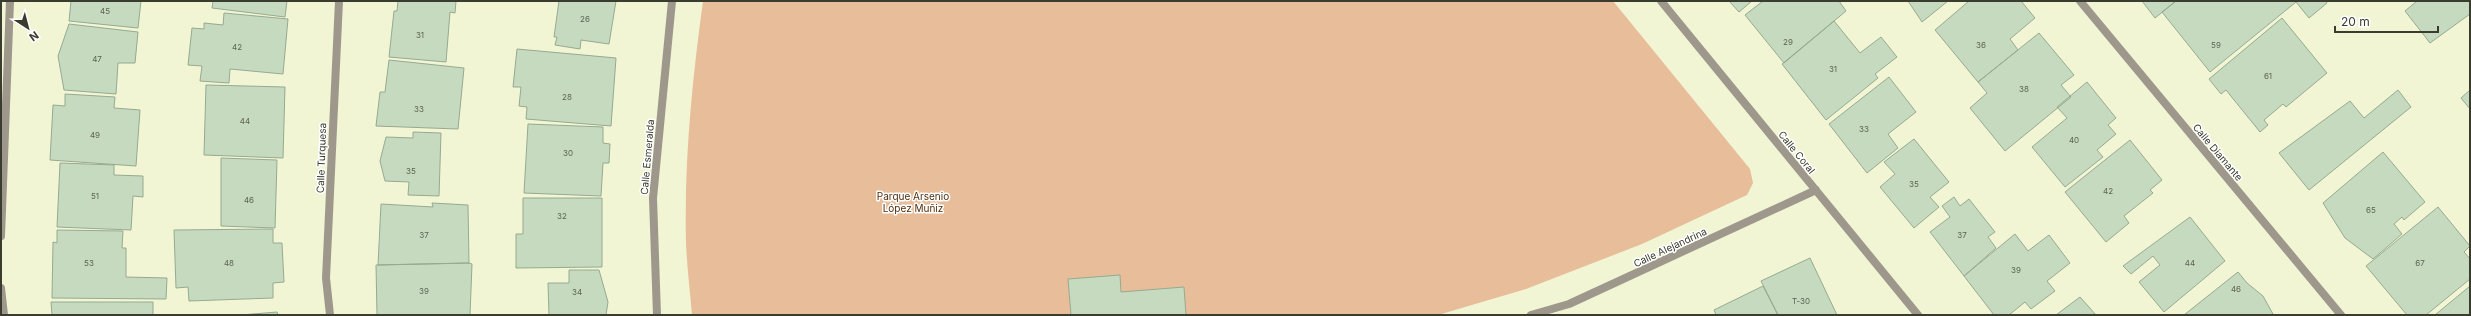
<svg xmlns="http://www.w3.org/2000/svg" width="2471" height="316" viewBox="0 0 2471 316" font-family="Inter,sans-serif">
<style>
.green{fill:#e8bd99}
.building{fill:#c5dabf;stroke:#96aa90}
.lines{fill:none;stroke-linecap:round;stroke-linejoin:round}
.minor{stroke:#9d988b;stroke-width:8}
.labels{text-anchor:middle;dominant-baseline:central;stroke-width:3;stroke-linejoin:round;paint-order:stroke}
.number-label{font-size:8px;fill:#5d6453}
.street-label{font-size:10px;fill:#3a3c2f;stroke:#fff}
.park-label{font-size:10px;fill:#4e2e0e;stroke:#fff}
</style>
<rect width="100%" height="100%" fill="#f1f5d4"/>
<!-- green -->
<path class="green" d="M 703,1 L 1613,1 L 1750,169 L 1753,183 L 1747,195 L 1642,244 L 1526,289 L 1438,315 L 692,315 C 690,291 687,267 686,243 C 684,162 692,81 703,1 Z"/>
<!-- building -->
<path class="building" d="M 71,1 L 141,1 L 138,28 L 69,21 Z
M 213,1 L 287,1 L 285,17 L 212,8 Z
M 398,1 L 456,1 L 455,13 L 450,12 L 446,62 L 389,57 L 394,11 L 397,11 Z
M 559,1 L 616,1 L 609,44 L 581,40 L 580,49 L 555,45 L 557,37 L 554,37 Z
M 1729,1 L 1752,1 L 1739,12 Z
M 1763,1 L 1839,1 L 1846,11 L 1784,63 L 1745,15 Z
M 1908,1 L 1948,1 L 1922,22 Z
M 1969,1 L 2021,1 L 2035,18 L 2010,39 L 2018,50 L 1978,82 L 1935,30 Z
M 2142,1 L 2176,1 L 2155,18 Z
M 2176,1 L 2326,1 L 2327,3 L 2309,18 L 2296,2 L 2210,72 L 2162,12 Z
M 2417,1 L 2470,1 L 2470,14 L 2430,43 L 2405,11 Z
M 224,13 L 288,19 L 283,74 L 230,69 L 229,83 L 200,81 L 202,66 L 188,65 L 192,28 L 204,29 L 204,23 L 223,25 Z
M 2282,18 L 2327,73 L 2286,107 L 2283,104 L 2264,120 L 2268,125 L 2260,132 L 2226,90 L 2221,94 L 2209,79 Z
M 1834,21 L 1860,53 L 1881,37 L 1897,57 L 1875,74 L 1878,78 L 1826,120 L 1782,64 Z
M 69,24 L 138,32 L 135,63 L 118,63 L 116,94 L 64,90 L 58,56 Z
M 2039,33 L 2074,75 L 2061,85 L 2071,97 L 2005,151 L 1970,108 L 1987,93 L 1978,82 Z
M 517,49 L 616,58 L 611,126 L 526,119 L 527,107 L 519,106 L 521,87 L 513,87 Z
M 389,60 L 464,68 L 458,129 L 376,126 L 380,92 L 385,92 Z
M 1889,77 L 1916,112 L 1888,134 L 1898,148 L 1867,173 L 1829,124 Z
M 2087,82 L 2116,118 L 2108,125 L 2116,134 L 2097,150 L 2103,157 L 2065,187 L 2032,147 L 2067,118 L 2057,107 Z
M 206,85 L 285,87 L 283,158 L 204,155 Z
M 2398,90 L 2411,107 L 2309,190 L 2279,153 L 2350,101 L 2364,118 Z
M 2470,90 L 2470,109 L 2461,98 Z
M 65,94 L 115,97 L 114,108 L 140,110 L 136,166 L 50,160 L 53,105 L 65,106 Z
M 528,124 L 603,127 L 603,143 L 610,144 L 609,163 L 603,163 L 601,196 L 524,193 Z
M 413,132 L 441,133 L 439,196 L 408,195 L 409,182 L 385,181 L 380,161 L 386,137 L 413,138 Z
M 1914,139 L 1949,182 L 1930,197 L 1939,207 L 1914,228 L 1880,187 L 1895,174 L 1884,162 Z
M 2130,140 L 2162,180 L 2150,190 L 2153,193 L 2124,216 L 2129,223 L 2106,242 L 2065,192 Z
M 2383,152 L 2425,202 L 2404,220 L 2402,217 L 2394,224 L 2402,234 L 2373,259 L 2345,238 L 2323,203 Z
M 221,158 L 277,160 L 275,228 L 221,226 Z
M 60,163 L 114,165 L 114,175 L 143,176 L 143,197 L 133,196 L 131,230 L 57,227 Z
M 1954,197 L 1960,206 L 1969,199 L 1995,232 L 1988,237 L 1996,248 L 1964,276 L 1930,232 L 1950,217 L 1942,206 Z
M 523,198 L 602,198 L 602,267 L 516,268 L 516,234 L 523,234 Z
M 432,203 L 468,205 L 469,263 L 378,265 L 381,204 L 433,207 Z
M 2438,207 L 2470,246 L 2464,252 L 2470,259 L 2470,279 L 2426,315 L 2407,315 L 2366,266 Z
M 2190,217 L 2225,261 L 2164,312 L 2139,282 L 2160,265 L 2153,256 L 2131,274 L 2123,266 Z
M 273,229 L 273,243 L 282,243 L 284,282 L 273,283 L 273,298 L 189,301 L 188,287 L 176,288 L 174,230 Z
M 57,230 L 123,231 L 122,248 L 126,248 L 126,277 L 167,278 L 166,299 L 52,298 L 53,242 L 57,243 Z
M 2015,234 L 2028,251 L 2049,235 L 2070,263 L 2047,281 L 2055,291 L 2031,309 L 2025,302 L 2009,315 L 1994,315 L 1964,276 Z
M 1810,258 L 1837,315 L 1778,315 L 1761,281 Z
M 469,263 L 472,264 L 470,315 L 377,315 L 376,265 Z
M 569,270 L 599,270 L 608,302 L 606,315 L 549,315 L 548,283 L 569,283 Z
M 2238,272 L 2247,283 L 2263,296 L 2273,314 L 2271,315 L 2184,315 Z
M 1120,275 L 1121,292 L 1184,287 L 1186,315 L 1071,315 L 1068,279 Z
M 1763,286 L 1778,315 L 1716,315 L 1714,310 Z
M 2470,286 L 2470,315 L 2435,315 Z
M 2080,297 L 2096,315 L 2056,315 Z
M 51,302 L 153,302 L 153,315 L 52,315 Z
M 277,312 L 278,315 L 241,315 Z"/>
<g class="lines">
<!-- minor -->
<path class="minor" d="M 1661,1 L 1918,315
M 2080,1 L 2341,315
M 1,236 L 10,1
M 1,288 L 4,315
M 330,315 L 326,278 L 339,1
M 657,315 L 653,198 L 672,1
M 1531,315 L 1569,304 L 1816,190"/>
</g>
<g class="labels">
<!-- number labels -->
<g class="number-label">
<text x="105" y="11">45</text>
<text x="585" y="19">26</text>
<text x="420" y="35">31</text>
<text x="1788" y="42">29</text>
<text x="1981" y="45">36</text>
<text x="2216" y="45">59</text>
<text x="237" y="47">42</text>
<text x="97" y="59">47</text>
<text x="1833" y="69">31</text>
<text x="2268" y="76">61</text>
<text x="2024" y="89">38</text>
<text x="567" y="97">28</text>
<text x="419" y="109">33</text>
<text x="245" y="121">44</text>
<text x="1864" y="129">33</text>
<text x="95" y="135">49</text>
<text x="2074" y="140">40</text>
<text x="568" y="153">30</text>
<text x="411" y="171">35</text>
<text x="1914" y="184">35</text>
<text x="2108" y="191">42</text>
<text x="95" y="196">51</text>
<text x="249" y="200">46</text>
<text x="2371" y="210">65</text>
<text x="562" y="216">32</text>
<text x="424" y="235">37</text>
<text x="1962" y="235">37</text>
<text x="89" y="263">53</text>
<text x="229" y="263">48</text>
<text x="2190" y="263">44</text>
<text x="2420" y="263">67</text>
<text x="2016" y="270">39</text>
<text x="2236" y="289">46</text>
<text x="424" y="291">39</text>
<text x="577" y="292">34</text>
<text x="1801" y="301">T-30</text>
</g>
<!-- street labels -->
<g class="street-label">
<text transform="translate(1797 152) rotate(51)">Calle Coral</text>
<text transform="translate(2218 152) rotate(50)">Calle Diamante</text>
<text transform="translate(647 157) rotate(-85)">Calle Esmeralda</text>
<text transform="translate(321 158) rotate(-88)">Calle Turquesa</text>
<text transform="translate(1670 247) rotate(-25)">Calle Alejandrina</text>
</g>
<!-- park labels -->
<g class="park-label">
<text x="913" y="196">Parque Arsenio<tspan x="913" dy="12">López Muñiz</tspan></text>
</g>
</g>
<!-- border -->
<rect width="2471" height="316" fill="none" stroke="#3a3c2f" stroke-width="4"/>
<!-- north arrow -->
<g transform="translate(28 28) rotate(144)" stroke="#ffffff" stroke-width="3" paint-order="stroke">
<path d="M0-3L7 15L0 10L-7 15Z" fill="#3a3c2f"/>
<text y="-6" font-size="11" font-weight="bold" text-anchor="middle" fill="#3a3c2f">N</text>
</g>
<!-- scale -->
<path d="M2335 26v6h103v-6" fill="none" stroke="#3a3c2f" stroke-width="2"/>
<text x="2341" y="26" font-size="12" fill="#3a3c2f" stroke="#ffffff" stroke-width="3" paint-order="stroke">20 m</text>
</svg>
